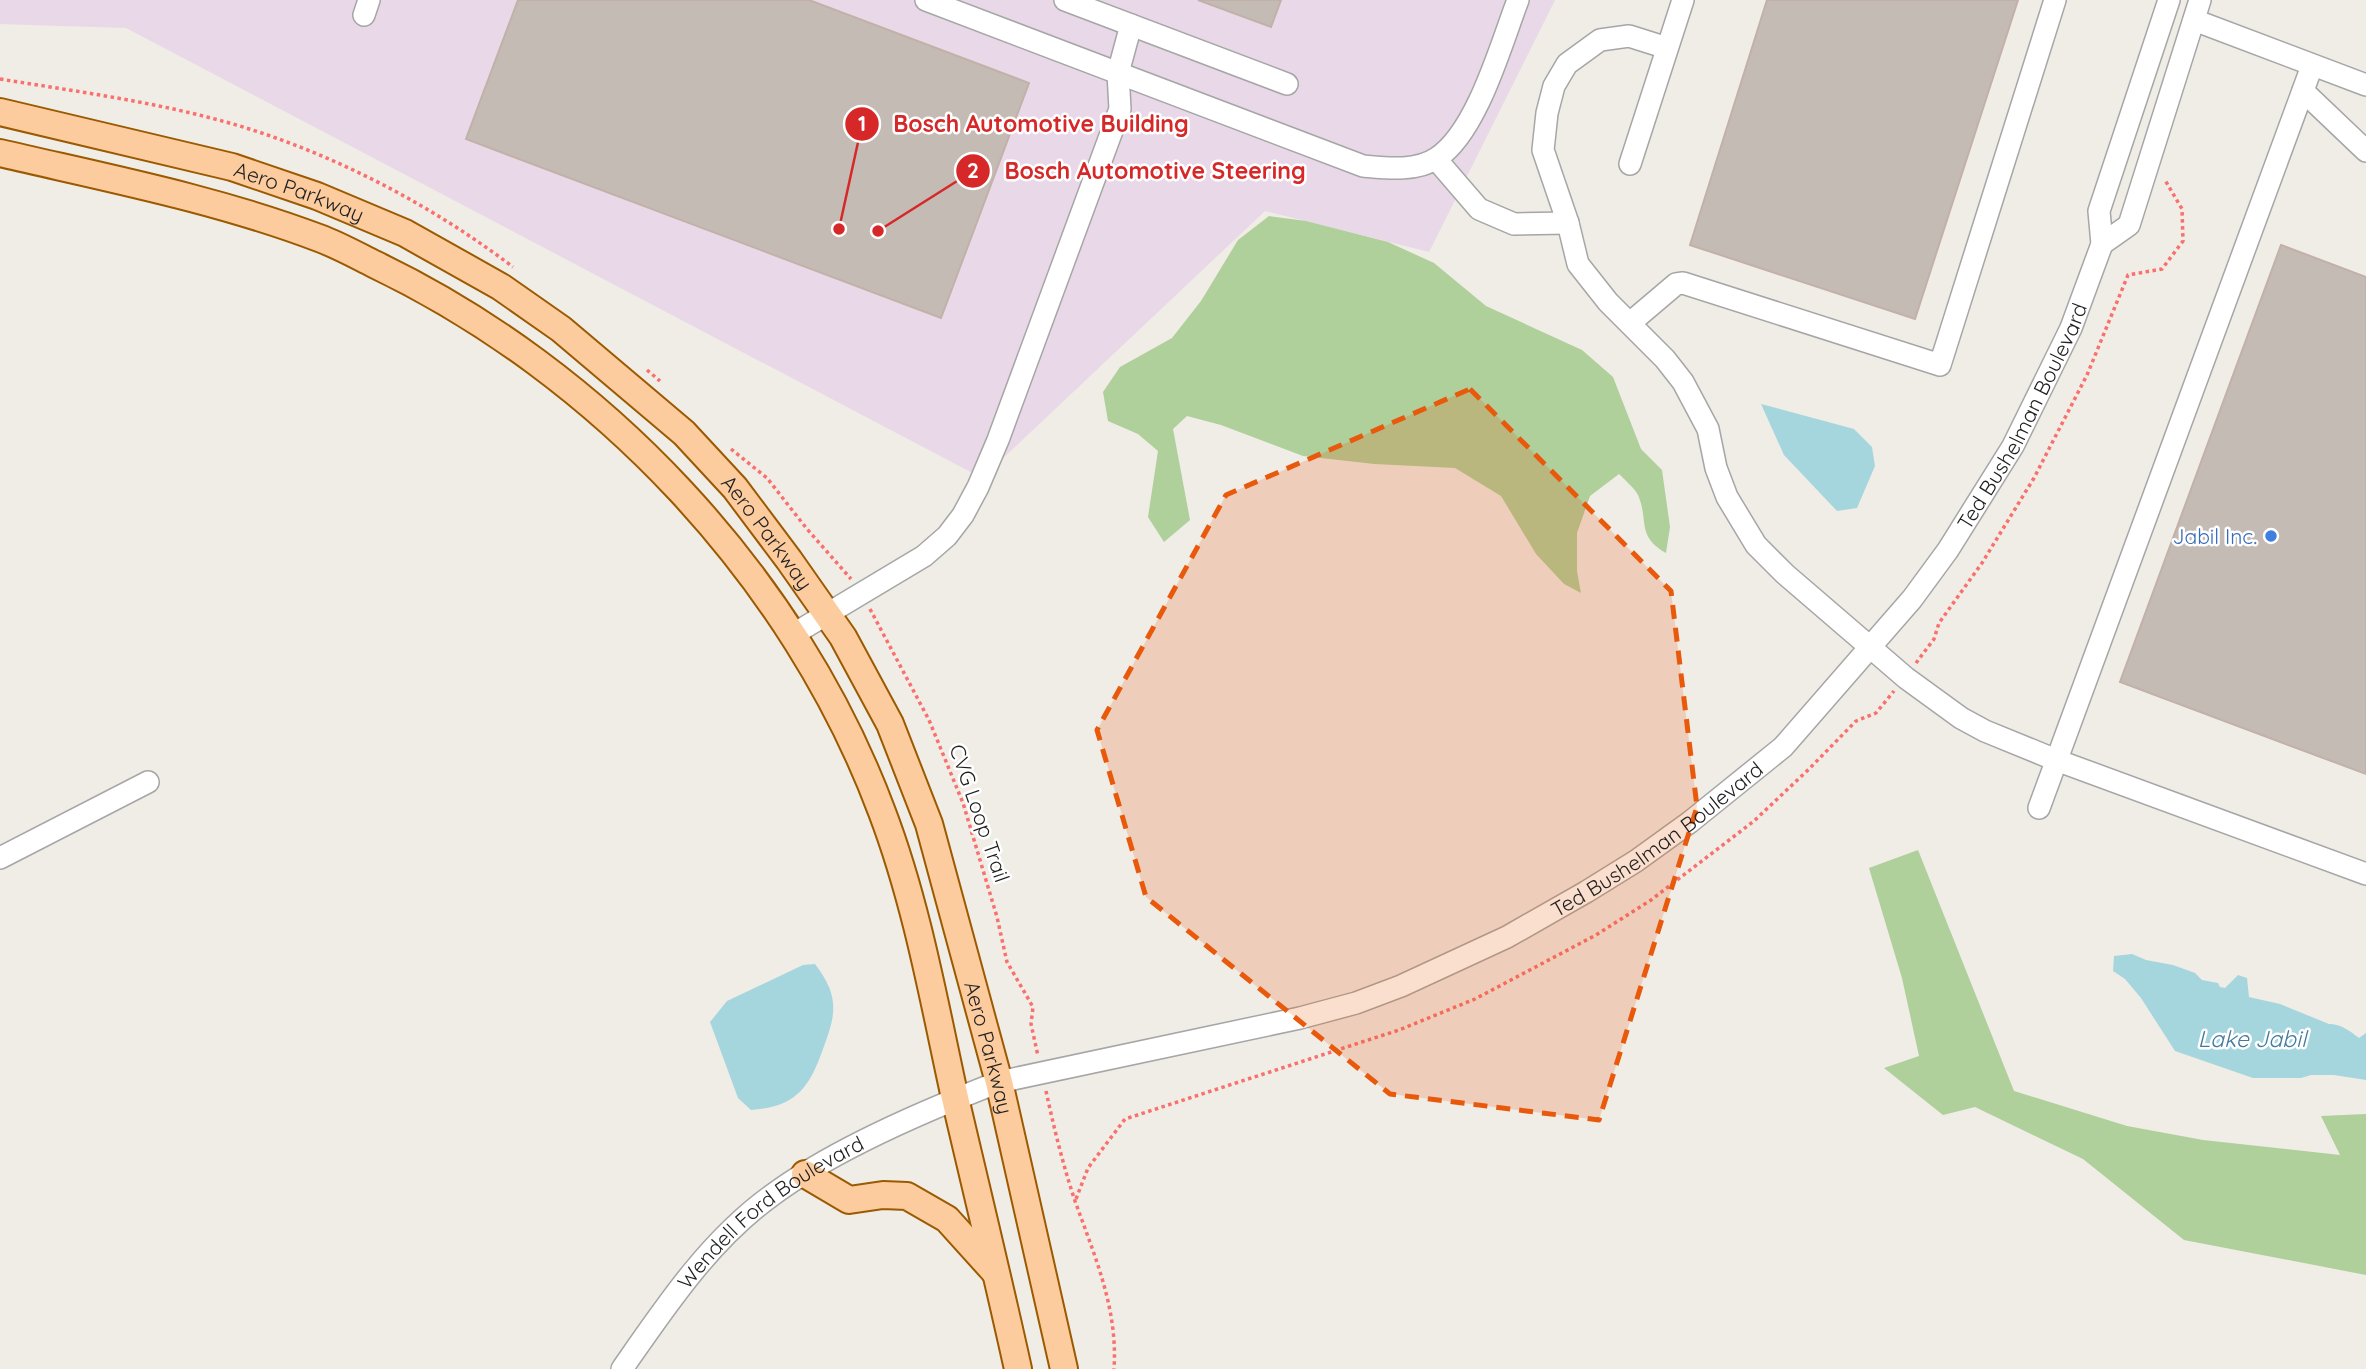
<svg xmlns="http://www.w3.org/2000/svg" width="2366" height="1369" viewBox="0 0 2366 1369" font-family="Quicksand,sans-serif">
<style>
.industrial{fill:#e9d8e7}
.forest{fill:#afcf9b}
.water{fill:#a6d6dd}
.building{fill:#c5bbb5;stroke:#c2b1a8;stroke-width:2}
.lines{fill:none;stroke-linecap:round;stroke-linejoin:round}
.minor-casing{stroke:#a6a6a6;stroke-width:24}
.major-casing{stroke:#9b5a00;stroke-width:30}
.path{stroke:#f9706d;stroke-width:3.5;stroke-dasharray:3.5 3.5;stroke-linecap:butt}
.minor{stroke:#fff;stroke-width:21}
.major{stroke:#fccc9f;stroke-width:26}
.marked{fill:#e8590c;fill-opacity:0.2;stroke:#e8590c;stroke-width:5;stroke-dasharray:14 9;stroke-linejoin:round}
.shop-dot{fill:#3f7fe0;stroke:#fff;stroke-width:2.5}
.labels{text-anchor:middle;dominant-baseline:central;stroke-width:5;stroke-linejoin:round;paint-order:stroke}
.street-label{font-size:21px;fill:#1f1f1f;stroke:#fff}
.shop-label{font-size:21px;fill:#366cbe;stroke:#fff;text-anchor:end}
.water-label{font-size:23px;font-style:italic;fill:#457aa0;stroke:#fff}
.leader{fill:none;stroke:#d62828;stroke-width:2.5}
.callout-dot{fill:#d62828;stroke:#fff;stroke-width:2.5}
.mark-label{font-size:21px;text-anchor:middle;font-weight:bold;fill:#fff}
.callout-label{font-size:23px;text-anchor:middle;font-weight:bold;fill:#d62828;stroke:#fff;stroke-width:5;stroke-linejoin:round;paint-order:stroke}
</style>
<rect width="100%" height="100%" fill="#f0ece6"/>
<!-- industrial -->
<path class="industrial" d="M 0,0 L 1555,0 L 1429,252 L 1265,211 L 982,478 L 126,28 L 0,24 Z"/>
<!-- forest -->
<path class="forest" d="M 1269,216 L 1306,221 L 1388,242 L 1434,263 L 1486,306 L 1582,350 L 1613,377 L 1641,449 L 1662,470 L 1670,527 L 1666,553 C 1636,536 1649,520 1638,495 C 1634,488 1625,480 1619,474 L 1590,496 L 1577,533 L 1577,571 L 1581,593 L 1564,584 L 1536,554 L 1501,496 L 1455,468 L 1374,464 L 1303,456 L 1221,425 L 1187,416 L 1173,429 L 1190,520 L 1164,542 L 1148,517 L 1158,451 L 1138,434 L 1108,421 L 1103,392 L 1120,367 L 1172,338 L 1201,301 L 1238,240 Z
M 1918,850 L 2014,1091 L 2127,1126 L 2203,1140 L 2340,1155 L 2321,1116 L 2366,1114 L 2366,1275 L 2184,1240 L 2083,1159 L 1975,1107 L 1943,1115 L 1884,1068 L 1919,1056 L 1902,978 L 1869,868 Z"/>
<!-- water -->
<path class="water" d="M 1761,404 L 1854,429 L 1872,447 L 1875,466 L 1857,508 L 1837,511 L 1784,455 Z
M 2132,954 L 2146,960 L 2173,965 L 2195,973 L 2202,980 L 2218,983 L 2220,987 L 2225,988 L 2238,975 L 2247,978 L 2249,997 L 2280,1004 L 2329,1024 C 2341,1024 2350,1031 2359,1038 L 2366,1033 L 2366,1080 L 2334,1075 L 2311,1075 L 2301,1078 L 2253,1078 L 2175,1051 L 2141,998 L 2125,979 L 2113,971 L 2114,956 Z
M 815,964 C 840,997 836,1014 823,1049 C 809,1089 795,1107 751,1110 L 738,1098 L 710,1022 L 727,1001 L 803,965 Z"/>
<!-- building -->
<path class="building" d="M 518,0 L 809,0 L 1029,83 L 941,318 L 466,139 Z
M 1198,0 L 1281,0 L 1271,27 Z
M 1767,0 L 2018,0 L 1915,319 L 1690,245 Z
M 2281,245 L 2366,277 L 2366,774 L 2120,682 Z"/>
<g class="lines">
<defs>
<g id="minor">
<path d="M 926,0 L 1363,166 C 1386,168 1416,172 1437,158 C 1477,132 1501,44 1518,0"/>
<path d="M 1065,0 L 1287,84"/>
<path d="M 364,15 L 369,0"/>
<path d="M 2194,20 L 2366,85"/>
<path d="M 1667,48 L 1629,36 L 1600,40 L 1567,64 L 1554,86 L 1547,113 L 1543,150 L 1568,223 L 1578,264 L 1608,302 L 1665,359 L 1683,382 L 1708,429 L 1716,468 L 1727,497 L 1756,545 L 1785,574 L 1906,678 L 1961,718 L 1985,731 L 2056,760 L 2366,874"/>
<path d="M 2303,91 L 2366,151"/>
<path d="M 1436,159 L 1479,209 L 1514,224 L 1568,223"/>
<path d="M 1630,164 L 1683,0"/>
<path d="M 2102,244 L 2129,225 L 2200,0"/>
<path d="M 1630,323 L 1676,284 L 1683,283 L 1940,365 L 2055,0"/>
<path d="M 792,635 L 924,556 L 947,536 L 963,515 L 978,487 L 998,440 L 1120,109 L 1118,73 L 1131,25"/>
<path d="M 2039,808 L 2312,66"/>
<path d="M 0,858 L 148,782"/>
<path id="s1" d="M 622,1369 C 665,1307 709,1241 771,1196 C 834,1149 926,1110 999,1082 L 1300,1018 L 1356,1003 L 1401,986 L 1507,937 L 1586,892 L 1636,861 L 1690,822 L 1783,747 L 1912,599 L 1948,550 L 2013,446 L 2071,328 L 2102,244 L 2099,211 L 2169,0"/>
</g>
<g id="major">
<path id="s2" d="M 0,112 L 232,167 L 317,196 L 405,233 L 501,287 L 561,329 L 684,433 L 735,488 L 789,560 L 843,637 L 890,724 L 929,824 L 999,1082 L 1064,1369"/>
<path d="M 0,153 C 107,178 216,199 319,238 C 338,245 356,255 374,264 C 600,372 794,576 882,812 C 917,904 934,1002 955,1098 C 976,1188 998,1278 1018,1369"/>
<path d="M 805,1174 L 849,1200 L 883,1195 L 907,1196 L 947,1219 L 994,1271"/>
</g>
</defs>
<!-- minor casing -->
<use href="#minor" class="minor-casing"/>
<!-- major casing -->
<use href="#major" class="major-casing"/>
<!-- path -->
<path class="path" d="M 0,79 C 92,94 188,106 276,138 C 360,168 442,213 513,267
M 647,370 L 660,381
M 731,449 L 767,478 L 807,529 L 851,579
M 870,609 L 929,720 L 963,803 L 997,917 L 1007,962 L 1033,1007 L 1031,1024 L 1038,1056
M 1916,663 L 1934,639 L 1939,623 L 1982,563 L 2034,478 L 2087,375 L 2128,275 L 2162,269 L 2183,241 L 2182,209 L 2165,180
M 1046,1091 C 1054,1128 1063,1165 1075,1201 C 1095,1257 1118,1309 1114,1369
M 1076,1199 L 1088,1168 L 1125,1119 L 1399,1030 L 1475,999 L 1596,935 L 1651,900 L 1754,821 L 1809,769 L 1856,721 L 1876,713 L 1894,691"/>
<!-- minor -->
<use href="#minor" class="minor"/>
<!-- major -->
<use href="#major" class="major"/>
</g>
<!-- marked area -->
<path class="marked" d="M 1470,389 L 1671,591 L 1697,807 L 1599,1120 L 1390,1094 L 1146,897 L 1097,730 L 1226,495 Z"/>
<!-- markers -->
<circle class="shop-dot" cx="2271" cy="536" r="7"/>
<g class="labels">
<!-- street labels -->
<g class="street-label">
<text stroke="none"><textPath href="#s2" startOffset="310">Aero Parkway</textPath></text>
<text stroke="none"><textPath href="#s1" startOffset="1762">Ted Bushelman Boulevard</textPath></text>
<text stroke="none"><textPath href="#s2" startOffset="898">Aero Parkway</textPath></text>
<text transform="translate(980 813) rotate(71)">CVG Loop Trail</text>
<text stroke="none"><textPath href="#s1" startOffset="1195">Ted Bushelman Boulevard</textPath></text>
<text stroke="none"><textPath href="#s2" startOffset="1465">Aero Parkway</textPath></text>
<text stroke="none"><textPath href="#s1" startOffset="219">Wendell Ford Boulevard</textPath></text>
</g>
<!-- shop labels -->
<g class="shop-label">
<text x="2257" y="536">Jabil Inc.</text>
</g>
<!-- water labels -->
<g class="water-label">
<text x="2252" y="1038">Lake Jabil</text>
</g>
</g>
<!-- callouts -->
<path class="leader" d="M839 229L862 124M878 231L973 171"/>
<g class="callout-dot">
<circle cx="839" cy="229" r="7"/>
<circle cx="878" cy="231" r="7"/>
<circle cx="862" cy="124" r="18"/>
<circle cx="973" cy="171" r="18"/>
</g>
<g class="mark-label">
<text x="862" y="131">1</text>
<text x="973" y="178">2</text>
</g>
<g class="callout-label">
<text x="1041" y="132">Bosch Automotive Building</text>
<text x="1155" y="179">Bosch Automotive Steering</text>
</g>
</svg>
